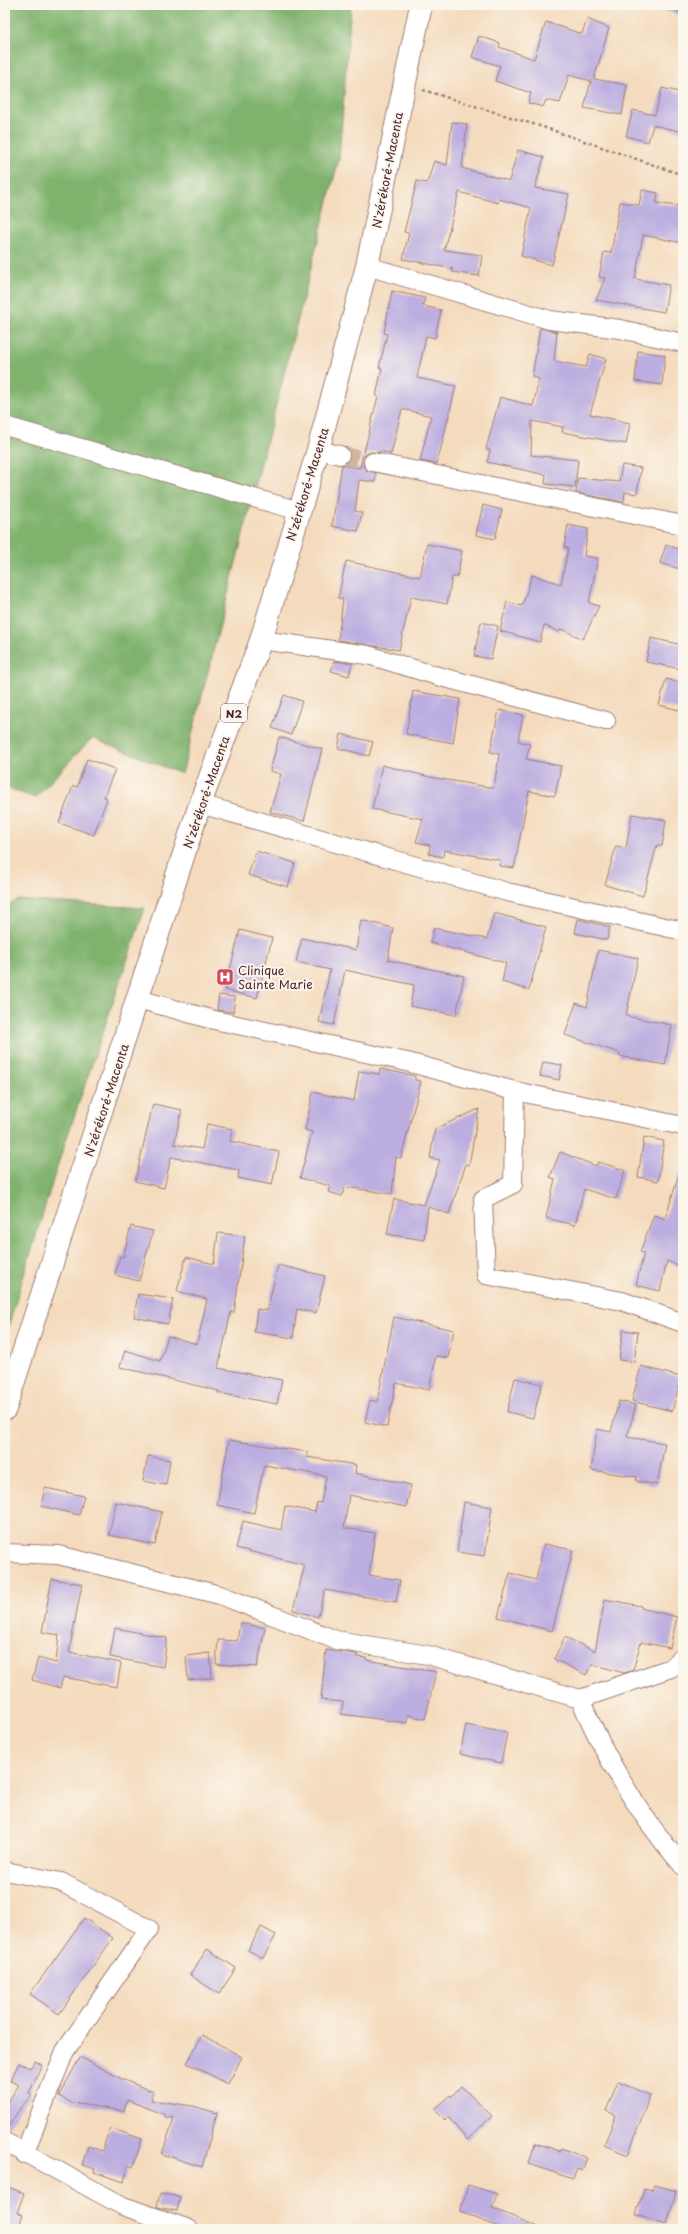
<svg xmlns="http://www.w3.org/2000/svg" width="688" height="2234" viewBox="0 0 688 2234" font-family="'Playpen Sans',sans-serif">
<style>
.forest{fill:#7fb26d;stroke:#64684c}
.lines{fill:none;stroke-linecap:round;stroke-linejoin:round}
.stream{stroke:#5daad6;stroke-width:5.5}
.building{fill:#bcaee0}
.minor-tunnel{stroke:#d2b5a1;stroke-width:18;stroke-dasharray:18 9;stroke-linecap:butt}
.minor-casing{stroke:#9f7d74;stroke-width:20}
.highway-casing{stroke:#9f7d74;stroke-width:24}
.path{stroke:#9f7d74;stroke-width:2.5;stroke-dasharray:3 3;stroke-linecap:butt}
.minor{stroke:#fff;stroke-width:18}
.highway{stroke:#fff;stroke-width:22}
.labels{text-anchor:middle;dominant-baseline:central;stroke-width:4;stroke-linejoin:round;paint-order:stroke}
.shield{fill:#fbf7ec;stroke:#7f6065;stroke-width:1}
.shield-label{font-size:11px;font-weight:bold;fill:#4a1f2b}
.street-label{font-size:12px;fill:#4a1f2b;stroke:#fbf7ec}
.poi-label{font-size:12px;fill:#4a1f2b;stroke:#fbf7ec;text-anchor:start}
</style>
<rect width="100%" height="100%" fill="#fbf7ec"/>
<filter id="ink" filterUnits="userSpaceOnUse"><feTurbulence type="fractalNoise" baseFrequency=".025" numOctaves="2"/><feDisplacementMap in="SourceGraphic" scale="8" xChannelSelector="R" yChannelSelector="G"/><feConvolveMatrix kernelMatrix="1 2 1 2 8 2 1 2 1" color-interpolation-filters="sRGB"/></filter>
<filter id="wash" filterUnits="userSpaceOnUse"><feTurbulence type="fractalNoise" baseFrequency=".012" numOctaves="4" result="noise"/><feDisplacementMap in="SourceGraphic" scale="16" xChannelSelector="R" yChannelSelector="G"/><feGaussianBlur stdDeviation="0.9" result="paint"/><feColorMatrix in="noise" values="0 0 0 0 0 0 0 0 0 0 0 0 0 0 0 0 0 1.4 0 .05"/><feComposite in="paint" operator="in"/></filter>
<g filter="url(#wash)">
<rect width="100%" height="100%" fill="#f4dbbe"/>
<!-- forest -->
<path class="forest" d="M 5,5 L 351,5 L 339,158 L 182,774 L 92,738 L 35,798 L 5,787 Z
M 19,900 L 145,908 L 56,1170 L 5,1337 L 5,906 Z"/>
<g class="lines">
<!-- stream -->
<path class="stream" d="M 658,5 L 683,13"/>
</g>
<g id="blocks">
<!-- building -->
<path class="building" d="M 587,19 L 609,28 L 594,79 L 627,85 L 622,115 L 584,108 L 591,81 L 569,75 L 560,103 L 546,100 L 543,107 L 528,103 L 531,93 L 495,81 L 500,66 L 472,57 L 479,36 L 500,43 L 499,47 L 534,59 L 546,22 L 582,34 Z
M 662,88 L 683,93 L 683,132 L 653,125 L 648,142 L 626,136 L 633,110 L 655,115 Z
M 452,122 L 467,124 L 462,168 L 509,181 L 518,150 L 544,157 L 535,188 L 569,194 L 552,265 L 521,256 L 531,208 L 499,199 L 498,203 L 459,192 L 444,250 L 482,255 L 479,276 L 452,272 L 453,269 L 403,259 L 409,233 L 404,232 L 417,181 L 427,183 L 434,161 L 447,165 Z
M 642,190 L 658,193 L 656,203 L 683,207 L 683,243 L 643,235 L 635,279 L 669,285 L 664,312 L 596,300 L 605,278 L 599,277 L 604,252 L 611,253 L 620,202 L 639,205 Z
M 392,291 L 425,298 L 423,306 L 441,310 L 435,338 L 426,336 L 417,378 L 456,386 L 437,464 L 420,461 L 431,416 L 402,409 L 391,454 L 380,451 L 380,453 L 370,452 L 365,455 L 363,466 L 366,470 L 376,473 L 375,482 L 359,480 L 355,511 L 362,513 L 358,531 L 332,526 L 342,465 L 360,468 L 378,396 L 376,396 L 382,368 L 379,368 L 387,334 L 384,333 Z
M 540,328 L 557,332 L 554,361 L 586,367 L 590,354 L 606,359 L 590,414 L 630,423 L 626,444 L 562,432 L 563,427 L 532,421 L 531,455 L 578,460 L 575,487 L 545,484 L 546,475 L 487,462 L 490,450 L 486,449 L 500,397 L 533,406 L 539,379 L 532,377 Z
M 638,351 L 665,355 L 662,385 L 635,381 Z
M 622,465 L 641,468 L 637,494 L 625,492 L 624,502 L 576,493 L 578,478 L 619,482 Z
M 483,505 L 502,510 L 495,539 L 476,535 Z
M 568,525 L 588,529 L 584,556 L 598,558 L 589,603 L 599,606 L 583,639 L 561,629 L 559,632 L 544,625 L 540,642 L 500,631 L 507,602 L 522,606 L 532,575 L 561,584 L 568,548 L 564,547 Z
M 427,544 L 462,551 L 457,577 L 452,577 L 447,604 L 411,597 L 399,650 L 338,640 L 343,599 L 338,598 L 346,561 L 420,577 Z
M 666,545 L 683,550 L 683,570 L 660,563 Z
M 481,622 L 498,626 L 491,659 L 474,656 Z
M 651,638 L 683,645 L 681,669 L 646,662 Z
M 334,661 L 352,663 L 349,676 L 331,671 Z
M 666,679 L 683,684 L 683,711 L 659,705 Z
M 413,691 L 460,699 L 453,743 L 406,734 Z
M 284,695 L 302,701 L 291,735 L 272,728 Z
M 499,710 L 523,715 L 518,741 L 530,744 L 526,759 L 561,766 L 555,796 L 529,791 L 514,868 L 499,866 L 500,860 L 444,850 L 443,857 L 429,854 L 430,845 L 416,842 L 423,819 L 372,809 L 382,765 L 430,777 L 494,788 L 499,754 L 490,752 Z
M 341,734 L 373,742 L 369,756 L 338,748 Z
M 279,737 L 322,749 L 304,821 L 270,812 L 281,774 L 270,771 Z
M 87,759 L 115,769 L 104,797 L 107,798 L 94,835 L 59,823 L 73,786 L 77,787 Z
M 632,814 L 666,820 L 662,846 L 657,845 L 643,896 L 605,885 L 616,846 L 626,848 Z
M 256,851 L 295,863 L 288,887 L 248,875 Z
M 494,913 L 546,927 L 529,990 L 502,982 L 506,963 L 430,943 L 434,928 L 487,939 Z
M 578,919 L 610,927 L 607,940 L 575,933 Z
M 361,920 L 393,928 L 388,960 L 464,976 L 456,1015 L 410,1006 L 414,985 L 345,970 L 334,1025 L 319,1022 L 330,970 L 296,962 L 302,938 L 356,950 Z
M 240,930 L 272,938 L 257,998 L 225,990 Z
M 598,950 L 638,958 L 626,1016 L 672,1025 L 665,1065 L 619,1056 L 620,1053 L 565,1035 L 576,1003 L 587,1007 Z
M 219,995 L 235,997 L 233,1012 L 217,1010 Z
M 543,1062 L 562,1065 L 559,1080 L 540,1076 Z
M 380,1069 L 415,1076 L 415,1080 L 421,1081 L 401,1158 L 396,1157 L 392,1194 L 345,1187 L 342,1196 L 328,1192 L 330,1186 L 300,1178 L 312,1132 L 305,1130 L 313,1092 L 354,1101 L 359,1071 L 379,1074 Z
M 153,1104 L 182,1110 L 174,1144 L 202,1149 L 207,1124 L 232,1129 L 230,1141 L 279,1152 L 272,1185 L 238,1178 L 239,1170 L 171,1157 L 164,1188 L 135,1181 Z
M 479,1109 L 469,1165 L 466,1164 L 449,1214 L 428,1207 L 424,1240 L 387,1234 L 394,1199 L 424,1205 L 440,1160 L 430,1158 L 435,1129 Z
M 644,1137 L 664,1141 L 658,1181 L 638,1177 Z
M 560,1152 L 596,1166 L 598,1162 L 625,1170 L 616,1199 L 584,1189 L 575,1225 L 546,1218 L 555,1179 L 550,1177 Z
M 680,1171 L 683,1171 L 683,1252 L 678,1266 L 667,1261 L 660,1291 L 636,1285 L 644,1253 L 640,1252 L 654,1215 L 665,1219 Z
M 131,1226 L 153,1231 L 139,1281 L 115,1275 L 120,1256 L 123,1257 Z
M 218,1233 L 245,1236 L 234,1313 L 231,1312 L 218,1368 L 282,1380 L 277,1404 L 218,1393 L 219,1391 L 120,1367 L 125,1350 L 160,1361 L 168,1336 L 197,1344 L 207,1299 L 177,1291 L 186,1257 L 214,1264 Z
M 278,1265 L 325,1276 L 316,1313 L 297,1309 L 293,1338 L 254,1332 L 257,1309 L 267,1311 Z
M 138,1294 L 173,1299 L 168,1324 L 134,1317 Z
M 394,1317 L 454,1330 L 448,1358 L 436,1356 L 429,1390 L 396,1383 L 387,1427 L 365,1422 L 370,1400 L 377,1402 Z
M 623,1330 L 638,1332 L 634,1362 L 619,1360 Z
M 641,1366 L 681,1377 L 672,1411 L 632,1401 Z
M 515,1378 L 542,1384 L 533,1418 L 507,1412 Z
M 619,1401 L 636,1405 L 627,1437 L 665,1443 L 657,1485 L 636,1481 L 637,1477 L 591,1470 L 597,1429 L 611,1432 Z
M 229,1440 L 307,1452 L 307,1457 L 356,1465 L 355,1473 L 411,1485 L 406,1507 L 349,1495 L 344,1528 L 375,1533 L 369,1575 L 400,1580 L 396,1602 L 325,1590 L 318,1617 L 293,1610 L 305,1565 L 236,1548 L 243,1521 L 281,1530 L 285,1506 L 315,1512 L 317,1502 L 321,1503 L 326,1476 L 264,1465 L 254,1513 L 217,1505 Z
M 148,1456 L 170,1460 L 166,1485 L 143,1481 Z
M 45,1488 L 84,1496 L 79,1515 L 41,1506 Z
M 116,1502 L 162,1512 L 155,1545 L 109,1535 Z
M 464,1502 L 492,1507 L 485,1556 L 457,1552 Z
M 544,1544 L 573,1550 L 552,1631 L 498,1617 L 510,1573 L 536,1580 Z
M 52,1579 L 82,1584 L 69,1652 L 121,1663 L 117,1687 L 63,1677 L 60,1688 L 32,1680 L 38,1658 L 56,1663 L 59,1635 L 42,1632 Z
M 605,1599 L 641,1606 L 641,1608 L 677,1617 L 670,1648 L 641,1642 L 633,1670 L 624,1673 L 592,1664 L 586,1675 L 554,1659 L 565,1637 L 595,1651 Z
M 240,1623 L 265,1628 L 257,1667 L 216,1664 L 218,1640 L 237,1641 Z
M 115,1628 L 167,1638 L 163,1667 L 110,1657 Z
M 326,1650 L 357,1654 L 357,1657 L 366,1658 L 366,1660 L 436,1672 L 425,1719 L 408,1715 L 407,1723 L 341,1714 L 343,1702 L 321,1700 Z
M 210,1653 L 212,1678 L 188,1680 L 186,1656 Z
M 466,1725 L 507,1733 L 501,1763 L 460,1754 Z
M 84,1918 L 113,1938 L 59,2014 L 30,1994 Z
M 261,1927 L 276,1935 L 263,1958 L 248,1950 Z
M 207,1949 L 236,1968 L 219,1994 L 190,1975 Z
M 202,2035 L 242,2057 L 228,2084 L 187,2063 Z
M 80,2057 L 124,2080 L 154,2092 L 151,2100 L 193,2106 L 217,2113 L 202,2167 L 162,2154 L 174,2118 L 165,2117 L 165,2115 L 127,2100 L 124,2111 L 72,2103 L 59,2096 Z
M 35,2061 L 42,2065 L 29,2093 L 32,2095 L 21,2107 L 5,2131 L 5,2106 L 19,2085 L 10,2081 L 19,2063 L 30,2068 Z
M 618,2082 L 650,2095 L 628,2155 L 604,2145 L 616,2115 L 606,2111 Z
M 461,2086 L 492,2116 L 467,2140 L 448,2117 L 445,2120 L 434,2109 L 450,2095 L 451,2097 Z
M 110,2128 L 142,2139 L 133,2167 L 128,2165 L 124,2182 L 94,2172 L 95,2169 L 82,2165 L 88,2146 L 102,2151 Z
M 535,2143 L 560,2151 L 561,2148 L 587,2158 L 582,2171 L 577,2169 L 573,2179 L 529,2164 Z
M 468,2185 L 497,2194 L 492,2208 L 543,2229 L 504,2229 L 460,2212 Z
M 655,2185 L 676,2191 L 667,2224 L 636,2215 L 644,2188 L 653,2190 Z
M 5,2186 L 24,2193 L 17,2213 L 23,2215 L 18,2229 L 5,2229 Z
M 160,2193 L 180,2197 L 177,2211 L 157,2207 Z"/>
</g>
</g>
<g filter="url(#ink)">
<use href="#blocks" fill-opacity="0" stroke="#9f7d74" stroke-width="1"/>
<g class="lines">
<!-- minor-tunnel -->
<path class="minor-tunnel" d="M 340,455 L 373,462"/>
<defs>
<path id="minor" d="M 367,266 L 550,320 L 620,329 L 683,343
M 5,426 L 299,511
M 318,450 L 340,455
M 373,462 L 683,525
M 261,640 L 368,655 L 434,675 L 606,721
M 200,804 L 507,892 L 683,931
M 138,999 L 210,1019 L 407,1062 L 515,1091 L 683,1126
M 515,1091 L 513,1184 L 483,1199 L 486,1275 L 622,1301 L 683,1323
M 5,1553 L 58,1555 L 220,1595 L 336,1640 L 428,1655 L 580,1699 L 671,1668 L 683,1657
M 580,1699 C 606,1759 640,1817 683,1866
M 5,1871 L 61,1882 L 149,1929 L 65,2051 L 24,2154
M 5,2142 L 123,2206 L 189,2229"/>
<path id="highway" d="M 5,1409 L 200,804 L 261,640 L 318,450 L 367,266 L 421,5"/>
</defs>
<!-- minor casing -->
<use href="#minor" class="minor-casing"/>
<!-- highway casing -->
<use href="#highway" class="highway-casing"/>
<!-- path -->
<path class="path" d="M 423,90 L 546,128 L 683,175"/>
<!-- minor -->
<use href="#minor" class="minor"/>
<!-- highway -->
<use href="#highway" class="highway"/>
</g>
</g>
<!-- icons -->
<defs>
<symbol id="hospital-square" viewBox="-11 -11 22 22"><rect x="-9" y="-9" width="18" height="18" rx="4" fill="#d1495b" stroke="#fbf7ec"/><path d="M-5-5h3v3.5h4V-5h3V5h-3V1.5h-4V5h-3Z" fill="#fff"/></symbol>
</defs>
<g fill-rule="evenodd">
<use href="#hospital-square" x="215" y="967" width="20" height="20"/>
</g>
<g class="labels">
<!-- shield labels -->
<rect class="shield" x="221" y="704" width="26" height="18" rx="3"/>
<g class="shield-label">
<text x="234" y="713">N2</text>
</g>
<!-- street labels -->
<g class="street-label">
<text transform="translate(387 170) rotate(-79)">N'zérékoré-Macenta</text>
<text transform="translate(307 484) rotate(-73)">N'zérékoré-Macenta</text>
<text transform="translate(206 792) rotate(-71)">N'zérékoré-Macenta</text>
<text transform="translate(106 1100) rotate(-72)">N'zérékoré-Macenta</text>
</g>
<!-- poi labels -->
<g class="poi-label">
<text x="238" y="970">Clinique<tspan x="238" dy="14">Sainte Marie</tspan></text>
</g>
</g>
<!-- margin -->
<rect width="688" height="2234" fill="none" stroke="#fbf7ec" stroke-width="20"/>
</svg>
